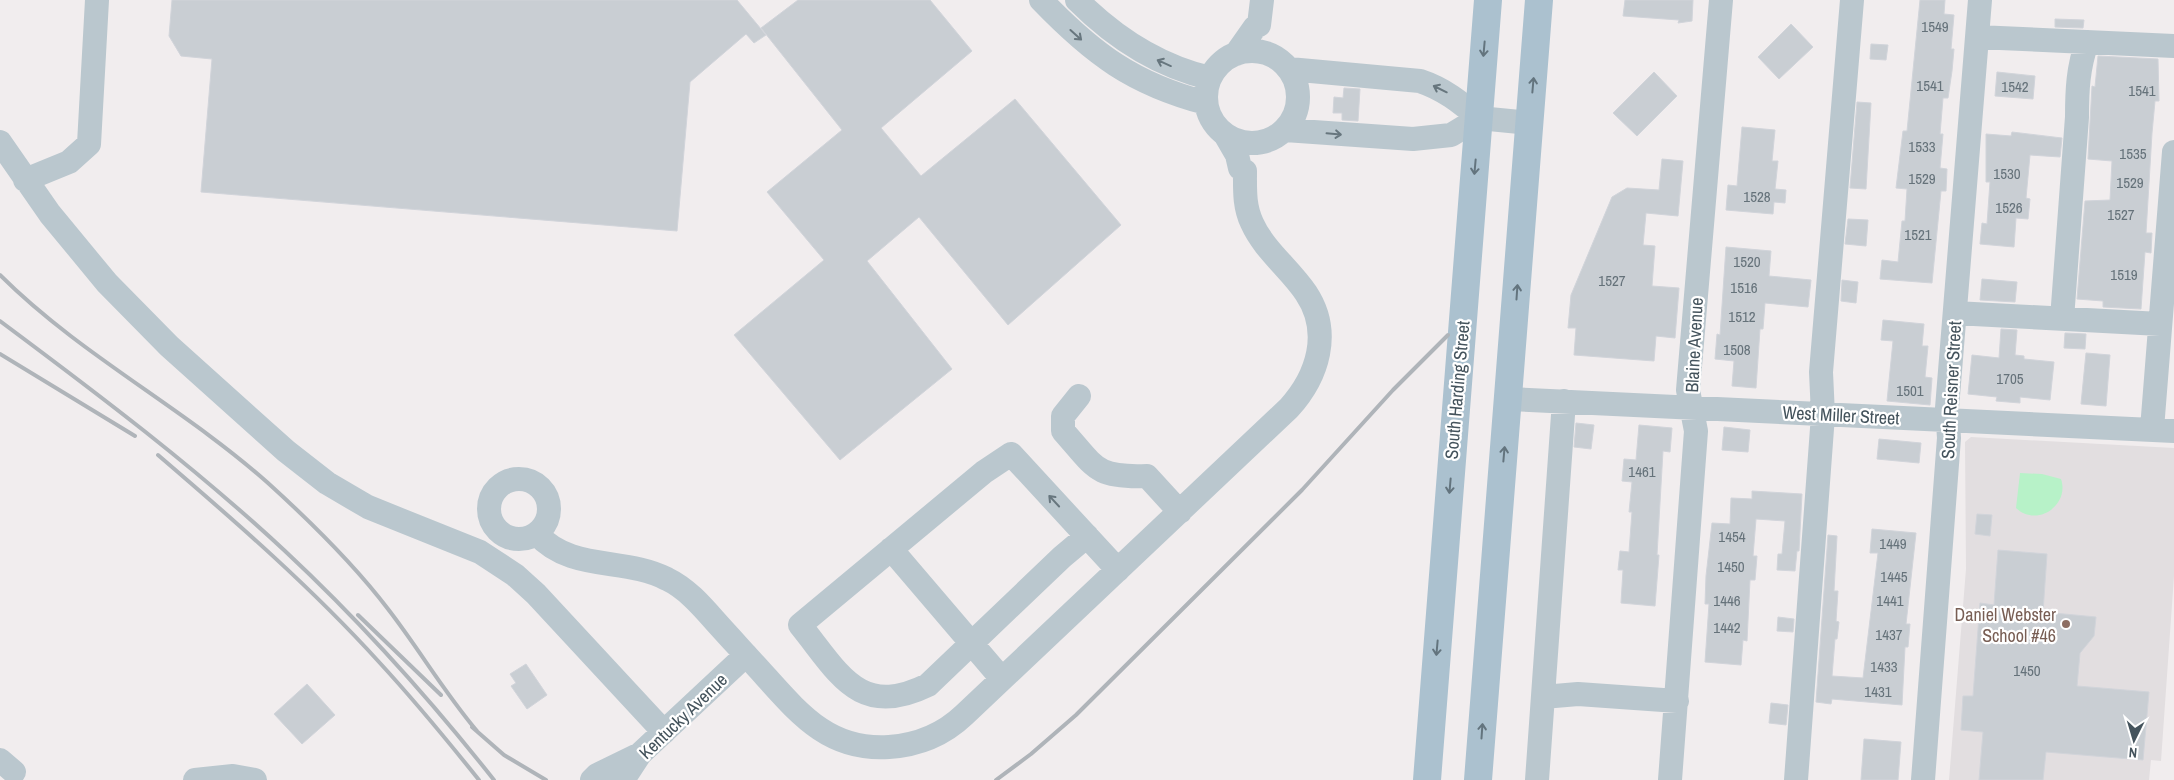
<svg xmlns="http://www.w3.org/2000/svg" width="2174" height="780" viewBox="0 0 2174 780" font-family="'Archivo Narrow',sans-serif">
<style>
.education{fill:#e2dee0}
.park{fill:#b7f2c8}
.building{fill:#c9ced3;stroke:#d1d4da}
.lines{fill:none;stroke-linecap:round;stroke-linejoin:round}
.minor{stroke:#bac7ce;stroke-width:24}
.major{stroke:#abc1cf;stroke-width:28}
.rail{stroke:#afb4b9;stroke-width:4}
.oneway{stroke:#67767e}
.oneway2{stroke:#63747e}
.education-dot{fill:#8d6e63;stroke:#fff;stroke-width:2}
.labels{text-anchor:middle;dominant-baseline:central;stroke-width:4.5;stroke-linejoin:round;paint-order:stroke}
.number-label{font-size:15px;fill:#65727a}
.street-label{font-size:18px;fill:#44535c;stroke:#fff}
.education-label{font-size:18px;fill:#785e54;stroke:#fff;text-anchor:end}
</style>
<rect width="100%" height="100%" fill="#f1edee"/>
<!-- education -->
<path class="education" d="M 1971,437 L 2174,448 L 2174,576 L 2161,761 L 2151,760 L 2149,780 L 1949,780 L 1966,569 L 1965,442 Z"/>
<!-- park -->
<path class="park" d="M 2020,473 L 2042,474 L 2061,479 C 2070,505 2037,528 2016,508 Z"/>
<!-- building -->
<path class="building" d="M 172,0 L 737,0 L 766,35 L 754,43 L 746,34 L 690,82 L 677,231 L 201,192 L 212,59 L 181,56 L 169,36 Z
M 798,0 L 930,0 L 972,51 L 881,128 L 921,176 L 1015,99 L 1121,225 L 1008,325 L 919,217 L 867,261 L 952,369 L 840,460 L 734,335 L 824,260 L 767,192 L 842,130 L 761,28 Z
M 1625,0 L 1693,0 L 1692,21 L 1678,23 L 1679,20 L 1623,16 Z
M 1920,0 L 1945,0 L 1944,14 L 1954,15 L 1951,49 L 1954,49 L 1952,71 L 1948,98 L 1943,98 L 1940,134 L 1943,134 L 1940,168 L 1947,169 L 1946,191 L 1941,191 L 1932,283 L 1880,279 L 1882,260 L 1898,262 L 1902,221 L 1905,221 L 1907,189 L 1896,188 L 1903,131 L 1907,131 Z
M 2055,19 L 2084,20 L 2083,28 L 2055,27 Z
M 1791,24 L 1813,47 L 1779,79 L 1758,57 Z
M 1871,44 L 1888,45 L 1886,60 L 1870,59 Z
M 2098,56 L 2158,59 L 2159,101 L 2155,101 L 2152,133 L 2146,233 L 2152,233 L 2151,253 L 2145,252 L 2141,309 L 2103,307 L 2103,301 L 2077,299 L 2085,201 L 2110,200 L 2112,161 L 2088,159 L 2092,86 L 2095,87 Z
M 1654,72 L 1677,96 L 1637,136 L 1613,113 Z
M 1997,72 L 2035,76 L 2033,99 L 1995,96 Z
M 1344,88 L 1360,89 L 1358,121 L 1342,120 L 1342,113 L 1333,113 L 1334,97 L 1343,98 Z
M 1857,102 L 1871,103 L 1866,189 L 1850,188 Z
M 1742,127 L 1775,130 L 1772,161 L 1778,161 L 1775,189 L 1786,190 L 1785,203 L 1774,202 L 1773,214 L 1726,210 L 1728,185 L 1737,186 Z
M 2012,132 L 2062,138 L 2060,157 L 2030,155 L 2026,198 L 2030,199 L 2028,219 L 2016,218 L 2014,247 L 1980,244 L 1982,223 L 1987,224 L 1990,182 L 1986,182 L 1986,134 L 2011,136 Z
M 1662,159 L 1683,161 L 1678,216 L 1646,213 L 1643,245 L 1655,246 L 1652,286 L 1679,288 L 1675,338 L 1656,336 L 1654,361 L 1574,355 L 1576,328 L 1568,328 L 1571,295 L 1612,197 L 1627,188 L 1659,190 Z
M 1848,219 L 1868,220 L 1866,246 L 1845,244 Z
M 1726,247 L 1771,251 L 1769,276 L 1811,280 L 1808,307 L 1765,303 L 1763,329 L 1760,329 L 1756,388 L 1732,386 L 1734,361 L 1715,359 L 1717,334 L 1720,335 Z
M 1982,279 L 2017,282 L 2015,302 L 1980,300 Z
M 1842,280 L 1858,282 L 1856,303 L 1841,301 Z
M 1883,320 L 1924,324 L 1922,346 L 1928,346 L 1925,377 L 1932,378 L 1930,405 L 1887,401 L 1893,341 L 1881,340 Z
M 2001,329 L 2017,330 L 2015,355 L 2024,356 L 2024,359 L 2054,362 L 2050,400 L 2020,397 L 2020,403 L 1996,401 L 1997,397 L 1968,394 L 1972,355 L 1999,358 Z
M 2065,333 L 2086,334 L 2085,349 L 2064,348 Z
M 2086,353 L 2110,355 L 2106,406 L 2081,404 Z
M 1576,423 L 1594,425 L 1591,449 L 1574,447 Z
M 1639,425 L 1672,428 L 1670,452 L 1663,451 L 1657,555 L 1659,555 L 1655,606 L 1621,603 L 1623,570 L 1618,570 L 1620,551 L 1629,552 L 1632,512 L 1629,512 L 1632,482 L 1622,481 L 1624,459 L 1636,460 Z
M 1724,427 L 1750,430 L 1748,452 L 1722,450 Z
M 1879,439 L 1921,443 L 1919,463 L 1877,459 Z
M 1752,491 L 1802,494 L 1799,551 L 1797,551 L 1795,571 L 1777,570 L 1778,554 L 1782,554 L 1785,521 L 1756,519 L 1753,556 L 1757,556 L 1755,580 L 1750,580 L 1747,641 L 1743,640 L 1741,665 L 1705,662 L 1709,604 L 1705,604 L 1706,576 L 1712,523 L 1730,524 L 1731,498 L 1752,499 Z
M 1977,514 L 1992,515 L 1990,536 L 1975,534 Z
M 1872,529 L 1916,533 L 1906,624 L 1910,624 L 1908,647 L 1905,647 L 1902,705 L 1832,699 L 1831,704 L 1816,702 L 1828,535 L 1837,536 L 1834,591 L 1838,591 L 1836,621 L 1839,622 L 1837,639 L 1835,639 L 1832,676 L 1863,678 L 1878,553 L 1870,553 Z
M 1998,550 L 2047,554 L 2043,612 L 2096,617 L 2094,636 L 2080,653 L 2077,686 L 2149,692 L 2143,760 L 2046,752 L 2043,780 L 1979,780 L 1983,732 L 1961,730 L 1963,696 L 1973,696 L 1980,603 L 1994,605 Z
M 1778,617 L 1794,619 L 1793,632 L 1777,631 Z
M 526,664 L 547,695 L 527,709 L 511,686 L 516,683 L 510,674 Z
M 307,684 L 335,715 L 302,744 L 274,714 Z
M 1771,703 L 1788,705 L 1786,725 L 1769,723 Z
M 1864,739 L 1901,742 L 1898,780 L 1861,780 Z"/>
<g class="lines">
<!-- minor -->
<path class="minor" d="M 1041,0 C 1093,54 1133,84 1206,103
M 1077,0 C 1115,38 1158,66 1210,78
M 1977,37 L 2174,46
M1206 97a46 46 0 1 1 92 0a46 46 0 1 1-92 0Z
M 1236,54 L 1255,27 L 1259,25 L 1262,0
M 1289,69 L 1420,81 C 1444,89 1460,102 1479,118
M 1285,130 L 1413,139 L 1451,135 L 1479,118 L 1530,123
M 0,142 L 50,214 L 107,283 L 169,346 L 286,451 L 327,483 L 368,507 L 480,552 L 515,575 L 536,594 L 664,732
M 25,180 L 69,162 L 89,144 L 97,0
M 1955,313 L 2160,324
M 2062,319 L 2077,117 C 2077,90 2078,68 2087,42
M 1079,396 L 1063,416 L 1063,431 C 1096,468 1095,478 1147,476 L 1180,512
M 1509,399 L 2174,431
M 2152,429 L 2174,152
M489 509a30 30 0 1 1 60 0a30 30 0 1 1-60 0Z
M 537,534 C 571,572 625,557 667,579 C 686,588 701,605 715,621 C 732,640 749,658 766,677 C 801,716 831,751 889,747 C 918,745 943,735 964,715 L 1289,408 C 1318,376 1332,332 1306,293 C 1290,269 1264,250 1252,223 C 1244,206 1245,190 1245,171 L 1240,168 L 1237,155 L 1226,136
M 1087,536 L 1062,557 L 928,685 C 859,719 839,673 800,625 L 984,472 L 1011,454 L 1118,570
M 891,549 L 1002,679
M 1543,697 L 1578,694 L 1677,701
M 0,760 L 14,772
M 195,780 L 233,776 L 255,780
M 592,780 L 597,775 L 640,754
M 623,780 L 640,754 L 746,655
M 1537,780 L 1564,401
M 1670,780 L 1696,431 L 1688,390 L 1721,0
M 1796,780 L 1823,415 L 1821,372 L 1852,0
M 1923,780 L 1949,438 L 1947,408 L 1980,0"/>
<!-- major -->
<path class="major" d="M 1427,780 L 1488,0
M 1478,780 L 1539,0"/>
<!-- rail -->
<path class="rail" d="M 0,275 C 80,355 184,408 268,483 C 311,522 353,563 388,609 C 419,649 444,692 477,731
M 0,321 C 98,394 196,468 285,551 C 361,622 430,699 494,780
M 0,354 L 135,436
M 158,455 C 235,521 311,587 379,662 C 414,700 447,740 479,780
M 358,615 L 441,695
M 472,727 L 504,755 L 546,780
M 996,780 L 1031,754 L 1076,715 L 1302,490 L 1393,390 L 1448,335"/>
</g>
<!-- one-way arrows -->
<defs><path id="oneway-shaft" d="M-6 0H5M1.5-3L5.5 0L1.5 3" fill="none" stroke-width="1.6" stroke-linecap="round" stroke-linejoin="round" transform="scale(1.25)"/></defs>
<g class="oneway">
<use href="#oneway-shaft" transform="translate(1076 35) rotate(42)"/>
<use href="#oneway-shaft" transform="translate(1164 63) rotate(-156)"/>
<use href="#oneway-shaft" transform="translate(1440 89) rotate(-154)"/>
<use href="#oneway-shaft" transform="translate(1334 134) rotate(5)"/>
<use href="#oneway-shaft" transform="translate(1054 501) rotate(-133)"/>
</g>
<g class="oneway2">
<use href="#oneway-shaft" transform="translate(1484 49) rotate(95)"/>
<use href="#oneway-shaft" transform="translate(1533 85) rotate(-85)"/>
<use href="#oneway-shaft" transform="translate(1475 167) rotate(95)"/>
<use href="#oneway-shaft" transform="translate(1517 292) rotate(-86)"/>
<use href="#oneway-shaft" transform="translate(1504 454) rotate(-85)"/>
<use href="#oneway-shaft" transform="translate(1450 486) rotate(95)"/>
<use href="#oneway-shaft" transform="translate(1437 648) rotate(95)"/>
<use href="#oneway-shaft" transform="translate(1482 731) rotate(-86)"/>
</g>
<!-- markers -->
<circle class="education-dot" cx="2066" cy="624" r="5"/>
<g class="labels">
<!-- number labels -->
<g class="number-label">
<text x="1935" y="26">1549</text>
<text x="1930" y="85">1541</text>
<text x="2015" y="86">1542</text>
<text x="2142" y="90">1541</text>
<text x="1922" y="146">1533</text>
<text x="2133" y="153">1535</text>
<text x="2007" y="173">1530</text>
<text x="1922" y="178">1529</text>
<text x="2130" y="182">1529</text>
<text x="1757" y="196">1528</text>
<text x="2009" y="207">1526</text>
<text x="2121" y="214">1527</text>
<text x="1918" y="234">1521</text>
<text x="1747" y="261">1520</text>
<text x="2124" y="274">1519</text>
<text x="1612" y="280">1527</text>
<text x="1744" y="287">1516</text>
<text x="1742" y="316">1512</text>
<text x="1737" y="349">1508</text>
<text x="2010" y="378">1705</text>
<text x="1910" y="390">1501</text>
<text x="1642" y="471">1461</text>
<text x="1732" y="536">1454</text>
<text x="1893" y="543">1449</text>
<text x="1731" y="566">1450</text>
<text x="1894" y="576">1445</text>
<text x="1727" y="600">1446</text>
<text x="1890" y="600">1441</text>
<text x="1727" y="627">1442</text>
<text x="1889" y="634">1437</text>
<text x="1884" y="666">1433</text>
<text x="2027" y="670">1450</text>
<text x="1878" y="691">1431</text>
</g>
<!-- street labels -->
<g class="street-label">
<text transform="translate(1694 345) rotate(-87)">Blaine Avenue</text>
<text transform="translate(1457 390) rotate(-85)">South Harding Street</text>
<text transform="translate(1951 390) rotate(-87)">South Reisner Street</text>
<text transform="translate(1841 415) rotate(3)">West Miller Street</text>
<text transform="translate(683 716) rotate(-44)">Kentucky Avenue</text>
</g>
<!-- education labels -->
<g class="education-label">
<text x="2056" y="614">Daniel Webster<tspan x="2056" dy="21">School #46</tspan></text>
</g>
</g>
<!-- north arrow -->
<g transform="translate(2134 740) rotate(185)" stroke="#ffffff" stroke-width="4" paint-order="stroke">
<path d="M0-4L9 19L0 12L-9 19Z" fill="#44535c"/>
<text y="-8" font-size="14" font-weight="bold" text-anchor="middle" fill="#44535c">N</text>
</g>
</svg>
